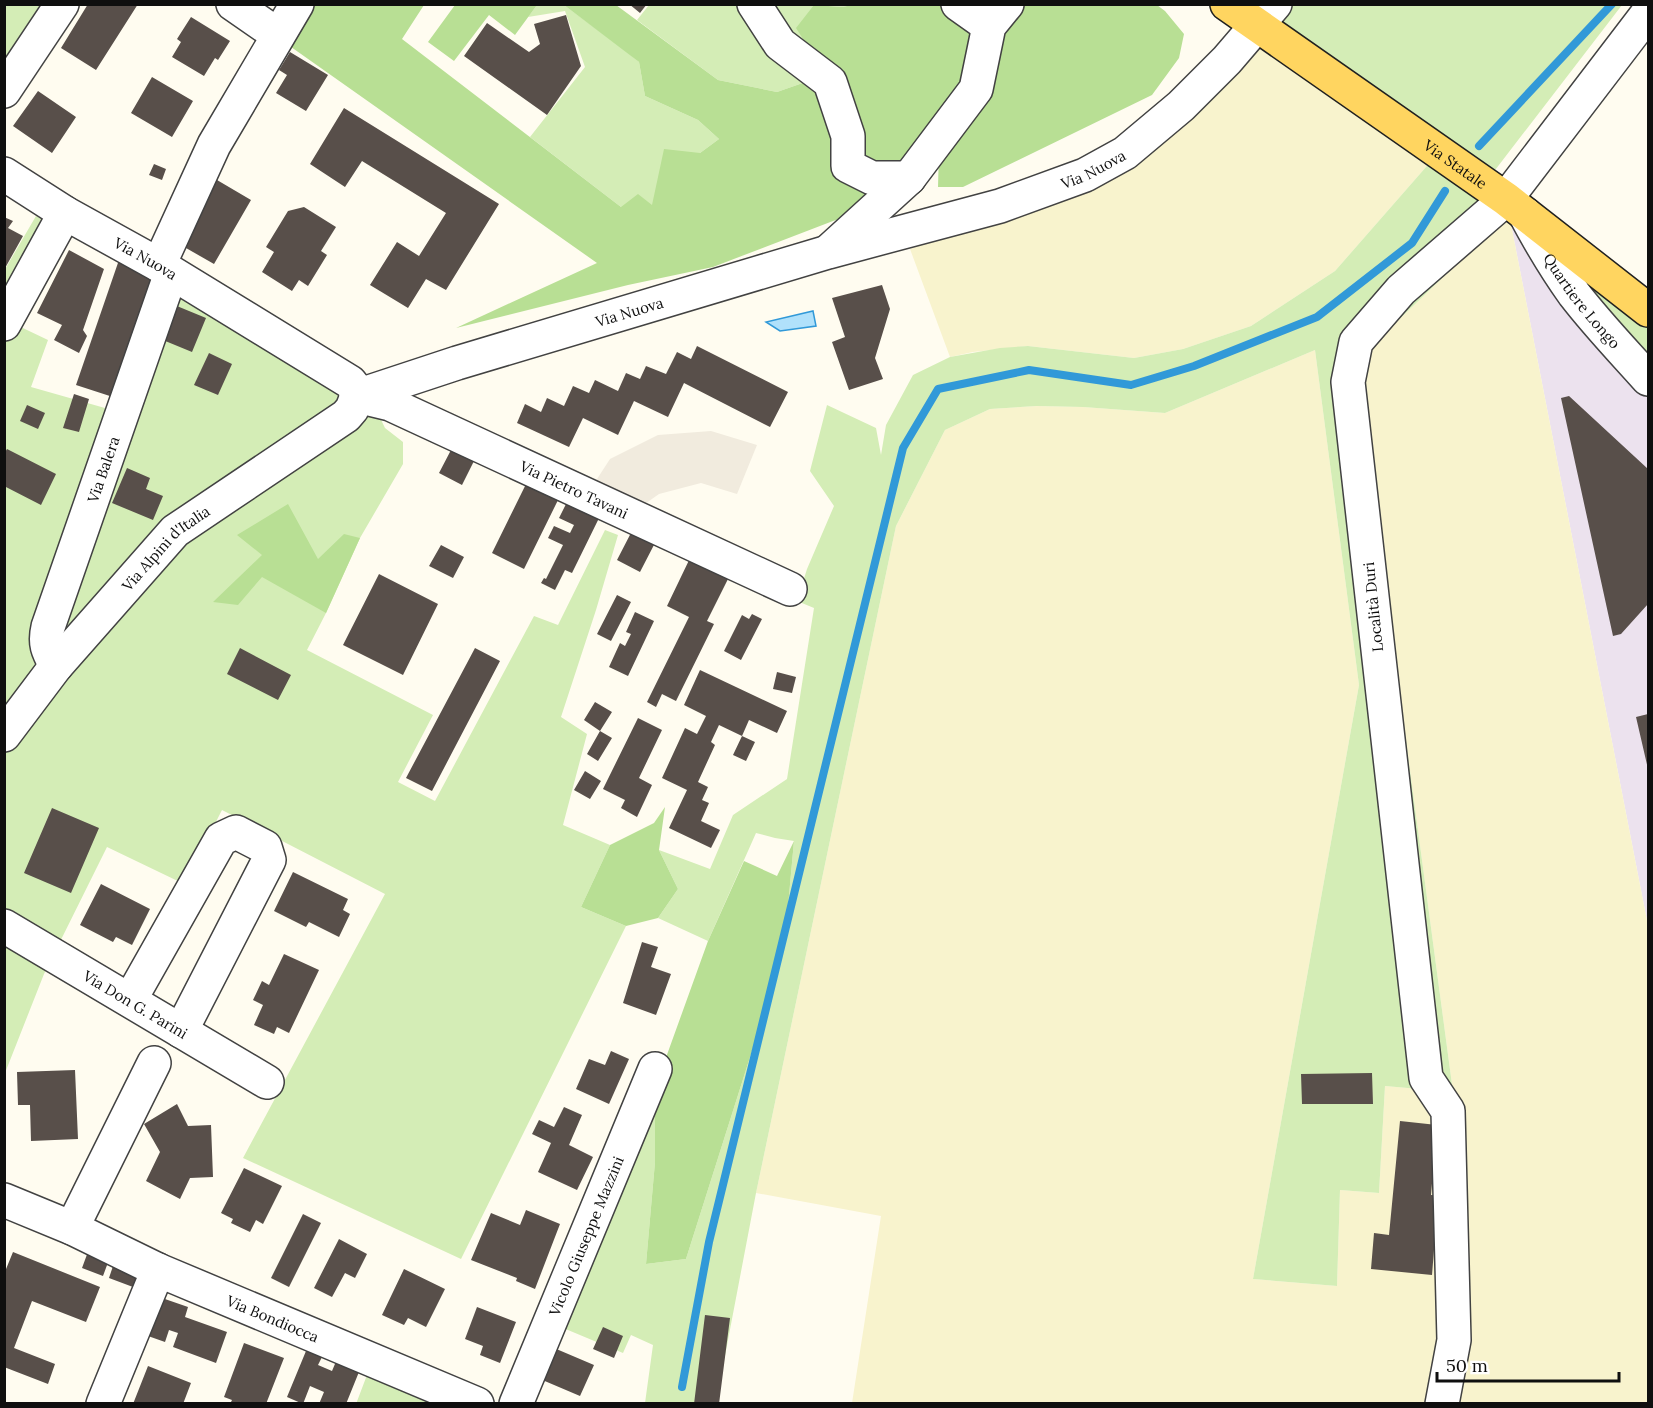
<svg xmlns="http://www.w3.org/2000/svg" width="1653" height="1408" viewBox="0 0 1653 1408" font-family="Lora,serif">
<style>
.industrial{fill:#ece2ee}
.farmland{fill:#f8f3cd}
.green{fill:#d4edb6}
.forest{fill:#b8df94}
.plaza{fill:#f1ebde}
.water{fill:#b0e1fb;stroke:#3199d8;stroke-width:1.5}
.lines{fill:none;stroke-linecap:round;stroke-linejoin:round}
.stream{stroke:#3199d8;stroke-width:8}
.building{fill:#584f4a}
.minor-casing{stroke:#424242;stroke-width:36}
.major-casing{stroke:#202020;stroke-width:36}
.minor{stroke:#fff;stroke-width:33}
.major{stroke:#ffd560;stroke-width:33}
.labels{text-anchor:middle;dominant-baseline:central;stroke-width:6;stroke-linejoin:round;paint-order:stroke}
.street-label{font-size:15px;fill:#0f0f0f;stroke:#fff}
</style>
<rect width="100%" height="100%" fill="#fffcf0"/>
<!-- industrial -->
<path class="industrial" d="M 1509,214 L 1648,303 L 1648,926 Z"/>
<!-- farmland -->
<path class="farmland" d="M 1255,26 L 1433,159 L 1335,271 L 1251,326 L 1183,349 L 1134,358 L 1028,346 L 973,352 L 950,357 L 910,249 L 1123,164 Z
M 1509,214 L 1648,926 L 1648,1403 L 852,1403 L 881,1216 L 756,1193 L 896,526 L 945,430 L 990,409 L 1037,406 L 1083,407 L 1165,413 L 1315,350 L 1359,685 L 1253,1279 L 1337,1286 L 1340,1190 L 1379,1193 L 1385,1086 L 1453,1092 L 1367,449 L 1362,355 Z"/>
<!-- green -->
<path class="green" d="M 4,5 L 46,5 L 10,63 L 5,60 Z
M 537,5 L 564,5 L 626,51 L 639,62 L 645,96 L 698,120 L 719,139 L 700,153 L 653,206 L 621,207 L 530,137 L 585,67 L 565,11 L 528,17 Z
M 649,5 L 855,5 L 843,7 L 814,5 L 816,59 L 814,79 L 777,92 L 718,80 L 637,20 Z
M 1289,5 L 1622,5 L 1479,191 L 1509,214 L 1362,355 L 1367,449 L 1453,1092 L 1385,1086 L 1379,1193 L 1340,1190 L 1337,1286 L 1253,1279 L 1359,685 L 1315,350 L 1165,413 L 1083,407 L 1037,406 L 990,409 L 945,430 L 896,526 L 756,1193 L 716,1403 L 645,1403 L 653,1345 L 631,1335 L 623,1353 L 556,1325 L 655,1088 L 655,1162 L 646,1264 L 686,1259 L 784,950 L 794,841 L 775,838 L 756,833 L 708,941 L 658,918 L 678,889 L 659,850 L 710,869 L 733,815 L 787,779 L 814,608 L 797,601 L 807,569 L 834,506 L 810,471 L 827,405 L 876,428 L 881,455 L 886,425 L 913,375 L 950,357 L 1000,348 L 1028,346 L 1134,358 L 1183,349 L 1251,326 L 1335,271 L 1433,159 L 1269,26 Z
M 36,216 L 55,226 L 6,320 L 48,340 L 31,387 L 119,412 L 167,275 L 369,395 L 385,428 L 403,442 L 403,464 L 360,538 L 326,613 L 307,650 L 433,715 L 398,782 L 435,801 L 534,616 L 558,625 L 605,530 L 618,535 L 596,610 L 561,717 L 587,734 L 563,825 L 610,845 L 581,907 L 626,926 L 461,1259 L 243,1158 L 385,894 L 222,810 L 184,884 L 107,847 L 44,974 L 5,1073 L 4,271 Z
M 1572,271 L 1648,324 L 1648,374 Z
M 367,1375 L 439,1404 L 356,1404 Z"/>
<!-- forest -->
<path class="forest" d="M 855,4 L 1157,5 L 1165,11 L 1184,34 L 1179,58 L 1152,95 L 963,187 L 938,187 L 939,151 L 947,128 L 893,166 L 873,208 L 833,221 L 713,267 L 628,285 L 456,328 L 597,263 L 284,42 L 308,5 L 424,5 L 402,39 L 621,207 L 638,194 L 652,205 L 664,149 L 700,153 L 719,139 L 698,120 L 645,96 L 639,62 L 564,5 L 616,5 L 718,80 L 777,92 L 814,79 L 816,59 L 796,28 L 814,5 L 843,7 Z
M 455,5 L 455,4 L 537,5 L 515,35 L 489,15 L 454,61 L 428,42 Z
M 288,504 L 318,559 L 344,534 L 360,538 L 326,613 L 262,577 L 238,605 L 213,602 L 262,555 L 237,535 Z
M 665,807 L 659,850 L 678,889 L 658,918 L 626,926 L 581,907 L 610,845 L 654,823 Z
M 794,841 L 784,950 L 686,1259 L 646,1264 L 655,1162 L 655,1088 L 708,941 L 744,861 L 777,876 Z"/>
<!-- plaza -->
<path class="plaza" d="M 711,431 L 757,445 L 737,494 L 701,483 L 659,494 L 632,513 L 588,493 L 610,459 L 658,435 Z"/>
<!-- water -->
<path class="water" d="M 813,311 L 816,326 L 780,331 L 766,322 Z"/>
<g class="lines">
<!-- stream -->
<path class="stream" d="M 1479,146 L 1612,4
M 682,1387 L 709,1242 L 903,448 L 938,389 L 1029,370 L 1131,385 L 1194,366 L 1317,317 L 1412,243 L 1445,191"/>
</g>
<!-- building -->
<path class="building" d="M 88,4 L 138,4 L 96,70 L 61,48 Z
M 629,4 L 647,4 L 640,13 Z
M 566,15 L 581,66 L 547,115 L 464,56 L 487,23 L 529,52 L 540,44 L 534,24 Z
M 191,17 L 230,41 L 218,60 L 215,58 L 204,76 L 172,57 L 181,42 L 177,39 Z
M 290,52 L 328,75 L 306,111 L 276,93 L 287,75 L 279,70 Z
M 152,77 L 193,101 L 172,137 L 131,113 Z
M 38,91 L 76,117 L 52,153 L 13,126 Z
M 344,108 L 499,204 L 446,290 L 426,279 L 408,308 L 370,285 L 397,242 L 419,256 L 446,213 L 362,161 L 345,187 L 310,164 Z
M 154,164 L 166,169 L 162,180 L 149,175 Z
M 217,180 L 251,200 L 214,264 L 179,244 Z
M 304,207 L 336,227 L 321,251 L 327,255 L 308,286 L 299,280 L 292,291 L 262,272 L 274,252 L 266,247 L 288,211 Z
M 4,217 L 13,221 L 8,228 L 23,236 L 4,270 Z
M 69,250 L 104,269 L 83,330 L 87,336 L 79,353 L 54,340 L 62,325 L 37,313 Z
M 120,257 L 160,270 L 116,398 L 76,385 Z
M 882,285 L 890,309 L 875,358 L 883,379 L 849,390 L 832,342 L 845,337 L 832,298 Z
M 172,304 L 206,318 L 192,352 L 158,338 Z
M 697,346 L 788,392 L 770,427 L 684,383 L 668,417 L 634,401 L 618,435 L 583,418 L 569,447 L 517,423 L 525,404 L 541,412 L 547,398 L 564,406 L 573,386 L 589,393 L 595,380 L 618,391 L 626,373 L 640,379 L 646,366 L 666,374 L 677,352 L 691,359 Z
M 209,353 L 232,364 L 218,395 L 194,385 Z
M 74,394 L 89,399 L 79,432 L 63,428 Z
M 1569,396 L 1648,469 L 1648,604 L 1621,634 L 1613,636 L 1561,398 Z
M 27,405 L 45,413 L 38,429 L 20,421 Z
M 7,449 L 56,474 L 41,505 L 4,486 L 4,454 Z
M 451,450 L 474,461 L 462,485 L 439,473 Z
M 127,468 L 150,478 L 146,489 L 163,496 L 153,520 L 112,503 Z
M 528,480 L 560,496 L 524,569 L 492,553 Z
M 570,496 L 602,512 L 572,573 L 565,570 L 555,590 L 541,583 L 544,578 L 546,579 L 563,545 L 548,538 L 554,526 L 570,533 L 574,525 L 559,518 Z
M 633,529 L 656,541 L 640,572 L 617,560 Z
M 441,545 L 464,557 L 453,578 L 429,566 Z
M 692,554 L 731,573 L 707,621 L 714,624 L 676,701 L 662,694 L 656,707 L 647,702 L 689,617 L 667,606 Z
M 379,574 L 438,604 L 403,675 L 343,645 Z
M 617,595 L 631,602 L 611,641 L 597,634 Z
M 635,612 L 654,621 L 628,676 L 609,667 L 620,643 L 625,646 L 631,634 L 626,632 Z
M 752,614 L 762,619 L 741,660 L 724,651 L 742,615 L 749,619 Z
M 240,648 L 291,675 L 278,700 L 227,674 Z
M 475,648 L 500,661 L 432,791 L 406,778 Z
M 700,670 L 787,711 L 777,733 L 749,720 L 742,736 L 755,742 L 746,761 L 733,755 L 742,736 L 719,725 L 711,742 L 715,745 L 698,782 L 708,787 L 702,800 L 709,803 L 701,821 L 720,830 L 711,848 L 669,828 L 687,790 L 662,778 L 685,728 L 697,734 L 706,716 L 684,705 Z
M 777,672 L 796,677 L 792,693 L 773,689 Z
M 595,702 L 612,712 L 600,731 L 584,720 Z
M 1648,714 L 1648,769 L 1636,717 Z
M 638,718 L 662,730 L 639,778 L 652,785 L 637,817 L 621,808 L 625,800 L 603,789 Z
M 600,731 L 612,738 L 598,761 L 587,754 Z
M 585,771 L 601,781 L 590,799 L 574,790 Z
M 52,808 L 99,828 L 71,893 L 24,873 Z
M 293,872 L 348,899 L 343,910 L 350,914 L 339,937 L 309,922 L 306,927 L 274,911 Z
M 101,884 L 150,909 L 132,945 L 116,937 L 113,942 L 80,925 Z
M 642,942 L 658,947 L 651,967 L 671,974 L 656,1015 L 623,1003 Z
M 284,954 L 319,970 L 289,1033 L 277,1027 L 274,1034 L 254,1025 L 263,1005 L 253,1000 L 262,981 L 269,985 Z
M 611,1051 L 629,1059 L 609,1104 L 576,1089 L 589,1059 L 605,1065 Z
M 75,1070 L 78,1139 L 31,1141 L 30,1105 L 18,1105 L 17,1072 Z
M 1372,1073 L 1373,1104 L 1302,1104 L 1301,1074 Z
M 177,1104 L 188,1126 L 211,1125 L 213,1177 L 190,1178 L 180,1199 L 146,1181 L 160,1152 L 144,1124 Z
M 564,1107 L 582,1115 L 569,1145 L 593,1157 L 577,1190 L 538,1172 L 551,1143 L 532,1134 L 539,1120 L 554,1127 Z
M 1400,1121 L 1437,1125 L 1431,1195 L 1447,1196 L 1435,1237 L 1432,1275 L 1371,1269 L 1374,1233 L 1389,1235 Z
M 244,1168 L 282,1186 L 263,1224 L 256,1220 L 250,1232 L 231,1223 L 233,1219 L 221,1213 Z
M 526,1210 L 560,1224 L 535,1289 L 516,1281 L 517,1278 L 471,1260 L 491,1213 L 520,1225 Z
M 303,1214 L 321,1223 L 289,1287 L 271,1278 Z
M 339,1239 L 367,1254 L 355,1278 L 345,1273 L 332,1297 L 314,1288 Z
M 89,1249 L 110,1257 L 103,1276 L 82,1268 Z
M 13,1252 L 100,1287 L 86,1322 L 32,1301 L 14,1348 L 55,1364 L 48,1384 L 4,1367 L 4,1274 Z
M 114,1263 L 141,1268 L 133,1287 L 109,1278 Z
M 404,1269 L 445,1289 L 426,1327 L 408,1318 L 404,1325 L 382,1315 Z
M 162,1298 L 188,1307 L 185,1317 L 227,1332 L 216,1363 L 173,1347 L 178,1333 L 169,1330 L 165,1342 L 148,1336 Z
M 477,1307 L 516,1322 L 500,1363 L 480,1355 L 483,1346 L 465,1339 Z
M 705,1315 L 730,1318 L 719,1404 L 694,1404 Z
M 603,1327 L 623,1336 L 614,1358 L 593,1349 Z
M 244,1343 L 284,1358 L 266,1404 L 230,1404 L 232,1400 L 224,1397 Z
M 554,1348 L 594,1365 L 580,1396 L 540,1379 Z
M 306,1351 L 322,1357 L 318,1365 L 332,1371 L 340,1352 L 363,1362 L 346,1404 L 319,1404 L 324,1392 L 310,1386 L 303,1404 L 287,1397 Z
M 148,1366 L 191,1383 L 183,1404 L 133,1404 Z"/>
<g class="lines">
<defs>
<g id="minor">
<path d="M 233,4 L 278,35"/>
<path d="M 754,4 L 780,44 L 830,82 L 848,136 L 848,166 L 872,178 L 909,178"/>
<path d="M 958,4 L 989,26"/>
<path d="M 4,91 L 62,4"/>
<path id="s1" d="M 4,174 L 65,213 L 159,265 L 350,382 L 354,387 L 357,396"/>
<path id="s2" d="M 1525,214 C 1540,242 1556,269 1574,294 C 1597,324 1623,351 1648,379"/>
<path d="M 831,249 L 909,178 L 976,89 L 989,26 L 1007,4"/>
<path d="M 159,265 L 214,145 L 297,4"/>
<path d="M 4,324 L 65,213"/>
<path id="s3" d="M 357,396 L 457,363 L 828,252 L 1000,206 L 1085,175 L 1125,153 L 1181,106 L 1227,60 L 1275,4"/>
<path id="s4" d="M 357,396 L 390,404 L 790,589"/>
<path id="s5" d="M 56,666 C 48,651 44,644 48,627 L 171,273"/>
<path id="s6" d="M 4,735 L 56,666 L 175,531 L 346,416 L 352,409 L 357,396"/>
<path id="s7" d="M 4,926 L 267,1082"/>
<path d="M 130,1000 L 221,839 L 236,832 L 265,847 L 269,860 L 181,1031"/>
<path id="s8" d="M 4,1200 L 72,1228 L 158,1270 L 477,1404"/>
<path d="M 72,1228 L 154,1063"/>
<path d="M 103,1404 L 158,1270"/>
<path id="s9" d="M 516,1404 L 655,1069"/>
<path d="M 1442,1404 L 1454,1340 L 1448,1111 L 1426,1078 L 1348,382 L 1356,342 L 1401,290 L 1506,199 L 1648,13"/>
</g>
<g id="major">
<path id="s10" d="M 1227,4 L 1506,199 L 1648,310"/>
</g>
</defs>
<!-- minor casing -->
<use href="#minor" class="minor-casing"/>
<!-- major casing -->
<use href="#major" class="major-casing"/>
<!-- minor -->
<use href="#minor" class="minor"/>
<!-- major -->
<use href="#major" class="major"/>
</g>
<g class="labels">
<!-- street labels -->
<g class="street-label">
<text stroke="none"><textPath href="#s10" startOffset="279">Via Statale</textPath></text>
<text stroke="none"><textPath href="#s3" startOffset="771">Via Nuova</textPath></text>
<text stroke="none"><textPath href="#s1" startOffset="165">Via Nuova</textPath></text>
<text stroke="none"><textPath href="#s2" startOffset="104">Quartiere Longo</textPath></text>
<text stroke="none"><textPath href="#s3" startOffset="285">Via Nuova</textPath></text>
<text stroke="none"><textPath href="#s5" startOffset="208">Via Balera</textPath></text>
<text stroke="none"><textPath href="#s4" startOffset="237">Via Pietro Tavani</textPath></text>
<text stroke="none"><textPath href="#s6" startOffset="248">Via Alpini d'Italia</textPath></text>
<text transform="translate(1373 607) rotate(-96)">Località Duri</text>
<text stroke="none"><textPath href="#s7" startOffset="153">Via Don G. Parini</textPath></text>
<text stroke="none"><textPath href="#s9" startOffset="182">Vicolo Giuseppe Mazzini</textPath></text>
<text stroke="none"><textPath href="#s8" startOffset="294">Via Bondiocca</textPath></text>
</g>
</g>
<!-- border -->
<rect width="1653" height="1408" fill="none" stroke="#0f0f0f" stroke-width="12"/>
<!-- scale -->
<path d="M1437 1372v9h182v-9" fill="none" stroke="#0f0f0f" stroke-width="3"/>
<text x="1446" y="1372" font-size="18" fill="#0f0f0f" stroke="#ffffff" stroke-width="4.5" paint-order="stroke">50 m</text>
</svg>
